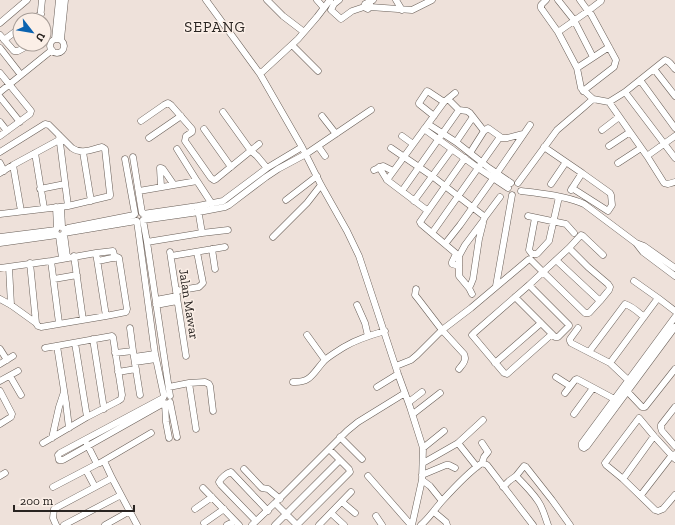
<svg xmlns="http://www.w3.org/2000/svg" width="675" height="525" viewBox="0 0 675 525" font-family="'Zilla Slab',serif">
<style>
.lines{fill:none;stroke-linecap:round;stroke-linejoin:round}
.minor-casing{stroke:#685e57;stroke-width:7}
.minor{stroke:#fff;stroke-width:6}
.labels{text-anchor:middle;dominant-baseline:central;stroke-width:3;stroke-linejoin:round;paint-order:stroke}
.street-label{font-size:13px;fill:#282320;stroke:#fbefe7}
.quarter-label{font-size:15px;letter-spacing:1px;fill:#282320;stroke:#fbefe7}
</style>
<rect width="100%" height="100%" fill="#eee1da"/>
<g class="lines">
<defs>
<path id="minor" d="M 206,0 L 260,74 L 302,147 L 321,185 L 347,231 L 359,256 L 398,374 L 410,407 L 423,448 L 422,480 L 412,525
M 267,0 L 283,16 L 304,32
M 317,0 L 324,8
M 339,0 L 334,4 L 331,10 L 341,19 L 352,11 L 364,7
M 396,0 L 402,10
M 546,0 L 541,5 L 541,8 L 558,32 L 577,68 L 581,88 L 593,99 L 609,102 L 625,92 L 665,60 C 670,61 672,66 675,69
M 558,0 L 574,20 L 593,57
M 580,0 L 588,11 L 601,1 L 601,0
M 368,3 L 370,4 L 370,7 L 368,9 L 364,7 L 365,4 L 373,0
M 370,7 L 412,10 L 432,0
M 32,20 L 41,14
M 40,20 L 42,0
M 0,23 L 27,0
M 558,32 L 588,11 L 591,14 L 616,60 L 614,67 L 583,91
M 0,35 L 14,51 L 18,51 L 31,44
M 55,39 L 59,0
M 61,39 L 65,0
M50 46a7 7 0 1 1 14 0a7 7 0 1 1-14 0Z
M 4,40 L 20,28
M 292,45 L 318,71
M 0,48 L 21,75
M 577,68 L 609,47
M 654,69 L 675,96
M 0,73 L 31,111 L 30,114 L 0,136
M 260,74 L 298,39 L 317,17 L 330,0
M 640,80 L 675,128
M 0,92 L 52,50
M 625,92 L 675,158
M 0,97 L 20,122
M 448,99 L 459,110 L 467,111 L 470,113 L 484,131
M 609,102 L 630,132 L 647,156 L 664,183 L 668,184 L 675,182
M 223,112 L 251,151 L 257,156 L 267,168
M 322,116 L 336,134
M 434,116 L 419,104 L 419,103 L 427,91 L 429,92 L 444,102
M 141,121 L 164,105 L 168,103 L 171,105 L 192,129 L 192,132 L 186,136 L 185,141 L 211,178 L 214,180 L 216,179 L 259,144
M 0,122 L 7,131
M 428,124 L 456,142 L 489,168 L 511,183
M 204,129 L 231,167
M 424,129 L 478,168 L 508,188
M 602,130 L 619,117
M 402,136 L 413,144
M 149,138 L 181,116
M 456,142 L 473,117
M 318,146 L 325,156
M 609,146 L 630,132
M 544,147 L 582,173
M 391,148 L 432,176 L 485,217
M 177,149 L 197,181
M 0,152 L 45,124 L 49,125 L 72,148 C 82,155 92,149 102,147 L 105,149 L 110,194 L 110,196 L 68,206
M 83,152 L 91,201
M 35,153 L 44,208
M 470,153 L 484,131 L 488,128 L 502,138 L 507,138 L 523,134
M 647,156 L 675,136
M 133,157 L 142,213
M 125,159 L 135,214
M 0,163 L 4,171
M 618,163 L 641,148
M 13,165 L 21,211
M 379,167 L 387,180 L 428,211
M 160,168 L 161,168 L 163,169 L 174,185
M 160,168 L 161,187
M 374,170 L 383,166 L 393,171
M 0,173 L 13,165 L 59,140
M 387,180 L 444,102 L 455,93
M 518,183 L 557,130 L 584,107 L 593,99
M 551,184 L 566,162
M 40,189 L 65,184
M 571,190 L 582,173 L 610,193 L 611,195 L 612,205 L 608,211 L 572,188
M 139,191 L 197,181 L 212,204
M 402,191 L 459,110
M 521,191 C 539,193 568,196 584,204 L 636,243 L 643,252 L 675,276
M 286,200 L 317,176
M 414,201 L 452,149
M 56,207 L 57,228
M 61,207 L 62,227
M 0,214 L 68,206 L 59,135
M 143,214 L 198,206 L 223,201 L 267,168 L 302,147
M 528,216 L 566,224 L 574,233
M 535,218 L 529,250 L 532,254 L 537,254 L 549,241 L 559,197
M 143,220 L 199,212 L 225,207 L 229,205 L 266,177 L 278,169 L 306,154 L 371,110
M 143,220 L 147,242 L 170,396
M 137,221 L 155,354 L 164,396
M55.5 231a4.5 4.5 0 1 1 9 0a4.5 4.5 0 1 1-9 0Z
M 68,228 L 134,215
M 64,233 L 136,221
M 202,233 L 228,230
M 432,233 L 500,137
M 64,234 L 67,257
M 59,236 L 62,258
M 0,237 L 56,230
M 273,237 L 307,203 L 321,185
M 147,242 L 202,233 L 198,209
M 0,243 L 57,235
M 636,243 L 644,246 L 675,268
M 445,244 L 460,225 L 497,173 L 530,125
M 569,248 L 588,267 L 608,284 L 610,287 L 609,290 L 600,301
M 212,249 L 215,269
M 170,252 L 186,356
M 96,253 L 113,251 L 115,258
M 456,254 L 452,262 L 452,264 L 459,266
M 74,256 L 83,320
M 171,256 L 225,247
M 459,256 L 421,224 L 420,222 L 465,158
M 51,261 L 59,323
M 30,263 L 36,323
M 9,267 L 11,305
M 0,268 L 51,261 L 96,253 L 106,316
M 54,279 L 77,275
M 634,281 L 658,298
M 496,286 L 512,195
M 469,288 L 471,284 L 473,279 L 479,239 L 483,223
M 416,289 L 415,295 L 419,300 L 442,330 L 464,354 C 467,360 463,364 459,369
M 176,291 L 199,287 L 203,283 L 197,252
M 472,294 L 469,288 L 459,276 L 459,256 L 465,245 L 483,221 L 485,217 L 500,197
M 515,297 L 555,337 L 558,337 L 569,326 L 569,325 L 529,285
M 0,299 L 11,305 L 36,323 L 38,326 L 41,327 L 106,316 L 126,312 L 127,309 L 119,258 L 117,257 L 98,261
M 156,300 L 177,296
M 156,305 L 177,301
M 357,305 L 365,323 L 368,336
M 675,317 L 582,443 L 582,447 L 584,448 L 587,446 L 675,327
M 578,328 L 570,339 L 570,341 L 571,343 L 610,363 L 658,298 L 675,311
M 552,334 L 507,374 L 504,373 L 472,335 L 474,333 L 529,285 L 543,272 L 585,313 L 589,313 L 600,301 L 556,260
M 307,335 L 325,360
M 93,339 L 104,409
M 75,343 L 87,417
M 57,346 L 66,403 L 69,428
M 0,349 L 7,360
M 133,351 L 140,395
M 589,352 L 625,304 C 632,306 638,312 644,317
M 115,353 L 133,351 L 130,328
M 134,357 L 155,354
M 135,362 L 156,359
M 495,363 L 541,323
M 610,363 L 628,380
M 0,364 L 13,356
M 396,366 L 411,360 L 417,355 L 442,330 L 471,308 L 528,260 L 530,259 L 543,272 L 569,248 L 581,235 L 583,236 L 603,255
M 118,372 L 136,369
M 10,376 L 21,395
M 556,377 L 570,386
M 0,381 L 18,371
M 293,382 C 311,383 313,373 324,361 C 329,356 338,351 344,347 C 357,339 371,335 385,331
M 189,383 L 196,429
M 169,387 L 189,383 L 205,382 L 209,384 L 210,386 L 213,411
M 377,387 L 398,374
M 624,388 L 642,407 L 645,407 L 675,369
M 0,391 L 12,414 L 11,417 L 0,424
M 565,393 L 575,380 L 577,379 L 618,401
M 163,398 L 60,453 L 58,455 L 59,460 L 63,460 L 164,403
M 170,402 L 177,437
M 409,402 L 422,392
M 165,403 L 166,422 L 169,438
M 675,407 L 661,425 L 661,428 L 662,431 L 675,446
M 413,414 L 440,393
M 574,414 L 593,388
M 340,437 L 362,459
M 52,438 L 59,407 L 64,392
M 43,443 L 87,417 L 118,401 L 121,399 L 122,395 L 113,337 L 112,336 L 45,348
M 458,443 L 477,467
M 482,443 L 488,452 L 484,457 L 482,463
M 423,448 L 444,431
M 675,459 L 654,436 L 623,479 L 655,510 L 658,511 L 663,509 L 675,495
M 104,461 L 112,478 L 137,525
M 100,463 L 151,433
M 423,463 L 458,443 L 483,420
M 244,469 L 262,488 L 268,489 L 280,499
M 86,470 L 95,487
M 422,475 L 446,465 L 449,465 L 455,468
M 0,476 L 5,473
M 368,476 L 411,525
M 516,476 C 524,484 532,492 538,501 C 543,508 545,517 548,525
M 623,479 L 606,465 L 605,463 L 639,418 L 654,436
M 422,480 L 430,486 L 442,501
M 53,487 L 97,464 L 86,442
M 503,487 L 509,481 L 516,476 L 524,466 L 526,467 L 552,500 L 570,525
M 203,488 L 239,525
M 641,495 L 672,455 L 675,454
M 342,502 L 355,513
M 275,503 L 297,525
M 195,509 L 212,497
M 434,512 L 446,522 L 447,525
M 331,513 L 344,525
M 376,516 L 382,525
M 256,521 L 221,485 L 219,482 C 221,478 227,473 231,472 L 268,511
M 204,523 L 224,509
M 56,525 L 53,518 L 54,509 L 112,478
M 64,525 L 121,495
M 105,525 L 130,511
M 227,525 L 235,521
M 252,525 L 275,503 L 347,431 L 358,422 L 405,393
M 275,525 L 340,460
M 297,525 L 350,472 L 349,469 L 329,449
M 319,525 L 351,492
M 421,525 C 429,518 435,509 442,501 C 452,490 470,471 482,463 L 487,465 L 533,525"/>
</defs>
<!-- minor casing -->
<use href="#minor" class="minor-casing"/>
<!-- minor -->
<use href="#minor" class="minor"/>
</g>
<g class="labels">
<!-- street labels -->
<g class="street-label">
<text transform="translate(189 304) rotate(81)">Jalan Mawar</text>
</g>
<!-- quarter labels -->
<g class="quarter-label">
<text x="215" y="27">SEPANG</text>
</g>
</g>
<!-- north arrow -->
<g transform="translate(32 32) rotate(121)"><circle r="19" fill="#fbefe7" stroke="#a79d97"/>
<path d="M0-3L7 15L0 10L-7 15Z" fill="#0b63b0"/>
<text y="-6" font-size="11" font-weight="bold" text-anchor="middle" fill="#282320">U</text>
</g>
<!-- scale -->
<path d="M14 505v6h120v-6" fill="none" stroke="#282320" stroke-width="2"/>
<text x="20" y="505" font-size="12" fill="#282320" stroke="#fbefe7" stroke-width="3" paint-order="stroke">200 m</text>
</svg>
